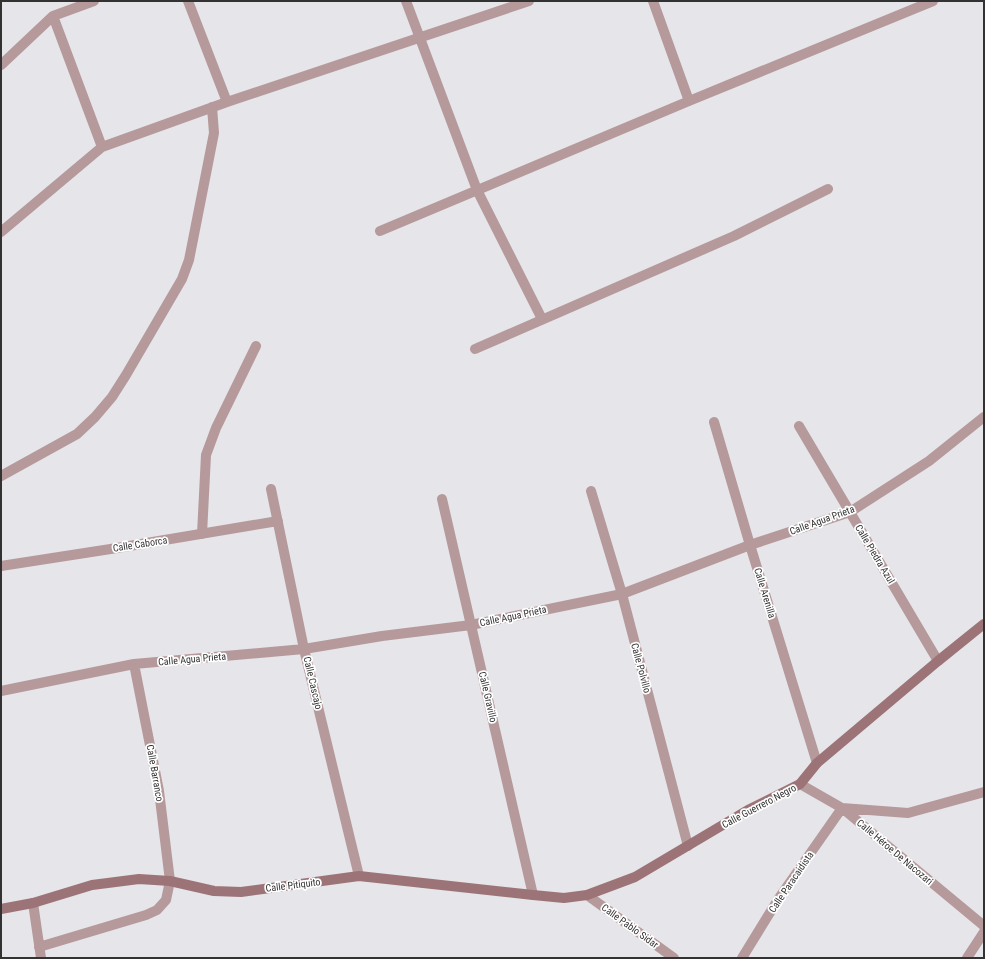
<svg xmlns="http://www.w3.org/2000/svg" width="985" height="959" viewBox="0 0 985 959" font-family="'Roboto Condensed',sans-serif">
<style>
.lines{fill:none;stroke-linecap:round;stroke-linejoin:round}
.street{stroke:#b5999b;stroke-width:10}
.secondary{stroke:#9c7477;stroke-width:10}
.labels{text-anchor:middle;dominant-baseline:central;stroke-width:3.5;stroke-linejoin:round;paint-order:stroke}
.street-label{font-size:10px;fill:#323233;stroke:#fff}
</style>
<rect width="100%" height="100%" fill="#e5e5ea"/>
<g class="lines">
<!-- street -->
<path class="street" d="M 188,1 L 227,102
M 406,1 L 477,190 L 542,319
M 653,1 L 689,101
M 53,16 L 102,147
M 1,65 L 53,16 L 94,1
M 380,231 L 689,101 L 933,1
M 1,232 L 102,147 L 227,102 L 529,1
M 475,349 L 734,236 L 828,189
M 714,422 L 750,545 L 817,763
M 799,426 L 938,661
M 1,476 L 77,434 L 95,417 L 112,397 L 126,375 L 182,279 L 189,260 L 214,133 L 212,107
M 271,489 L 304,649 L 359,876
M 591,491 L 622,594 L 688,846
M 442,499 L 533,895
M 202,534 L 206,455 L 216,428 L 256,346
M 1,566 L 117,548 L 278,521
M 1,691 L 134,664 L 304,649 L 382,636 L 471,625 L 622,594 L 750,545 L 850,512 L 929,461 L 984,417
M 800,784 L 842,808 L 984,926
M 842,808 L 908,813 L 984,792
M 587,895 L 674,958
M 33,903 L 41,958
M 39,947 L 146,915 L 157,910 L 166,900 L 170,881 L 159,791 L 134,664
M 742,958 L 779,898 L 842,808
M 967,958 L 984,932"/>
<!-- secondary -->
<path class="secondary" d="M 1,909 L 33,903 L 92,885 L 139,879 L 170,881 L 214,891 L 241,892 L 359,876 L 533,895 L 564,898 L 587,895 L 635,877 L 748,810 L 800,784 L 817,763 L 938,661 L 984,624"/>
</g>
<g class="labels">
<!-- street labels -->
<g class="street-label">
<text transform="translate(822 520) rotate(-20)">Calle Agua Prieta</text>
<text transform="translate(140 544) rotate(-9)">Calle Caborca</text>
<text transform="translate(875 554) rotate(59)">Calle Piedra Azul</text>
<text transform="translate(765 593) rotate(73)">Calle Arenilla</text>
<text transform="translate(513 616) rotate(-12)">Calle Agua Prieta</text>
<text transform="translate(192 659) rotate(-5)">Calle Agua Prieta</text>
<text transform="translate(641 668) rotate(75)">Calle Polvillo</text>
<text transform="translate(313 683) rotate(77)">Calle Cascajo</text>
<text transform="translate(488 697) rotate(77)">Calle Gravillo</text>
<text transform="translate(155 773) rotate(80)">Calle Barranco</text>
<text transform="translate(759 806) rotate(-28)">Calle Guerrero Negro</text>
<text transform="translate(895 852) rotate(40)">Calle Héroe De Nacozari</text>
<text transform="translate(791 882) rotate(-56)">Calle Paracaidista</text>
<text transform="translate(293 885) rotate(-7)">Calle Pitiquito</text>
<text transform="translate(630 926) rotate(36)">Calle Pablo Sidar</text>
</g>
</g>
<!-- border -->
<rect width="985" height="959" fill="none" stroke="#323233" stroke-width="4"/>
</svg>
